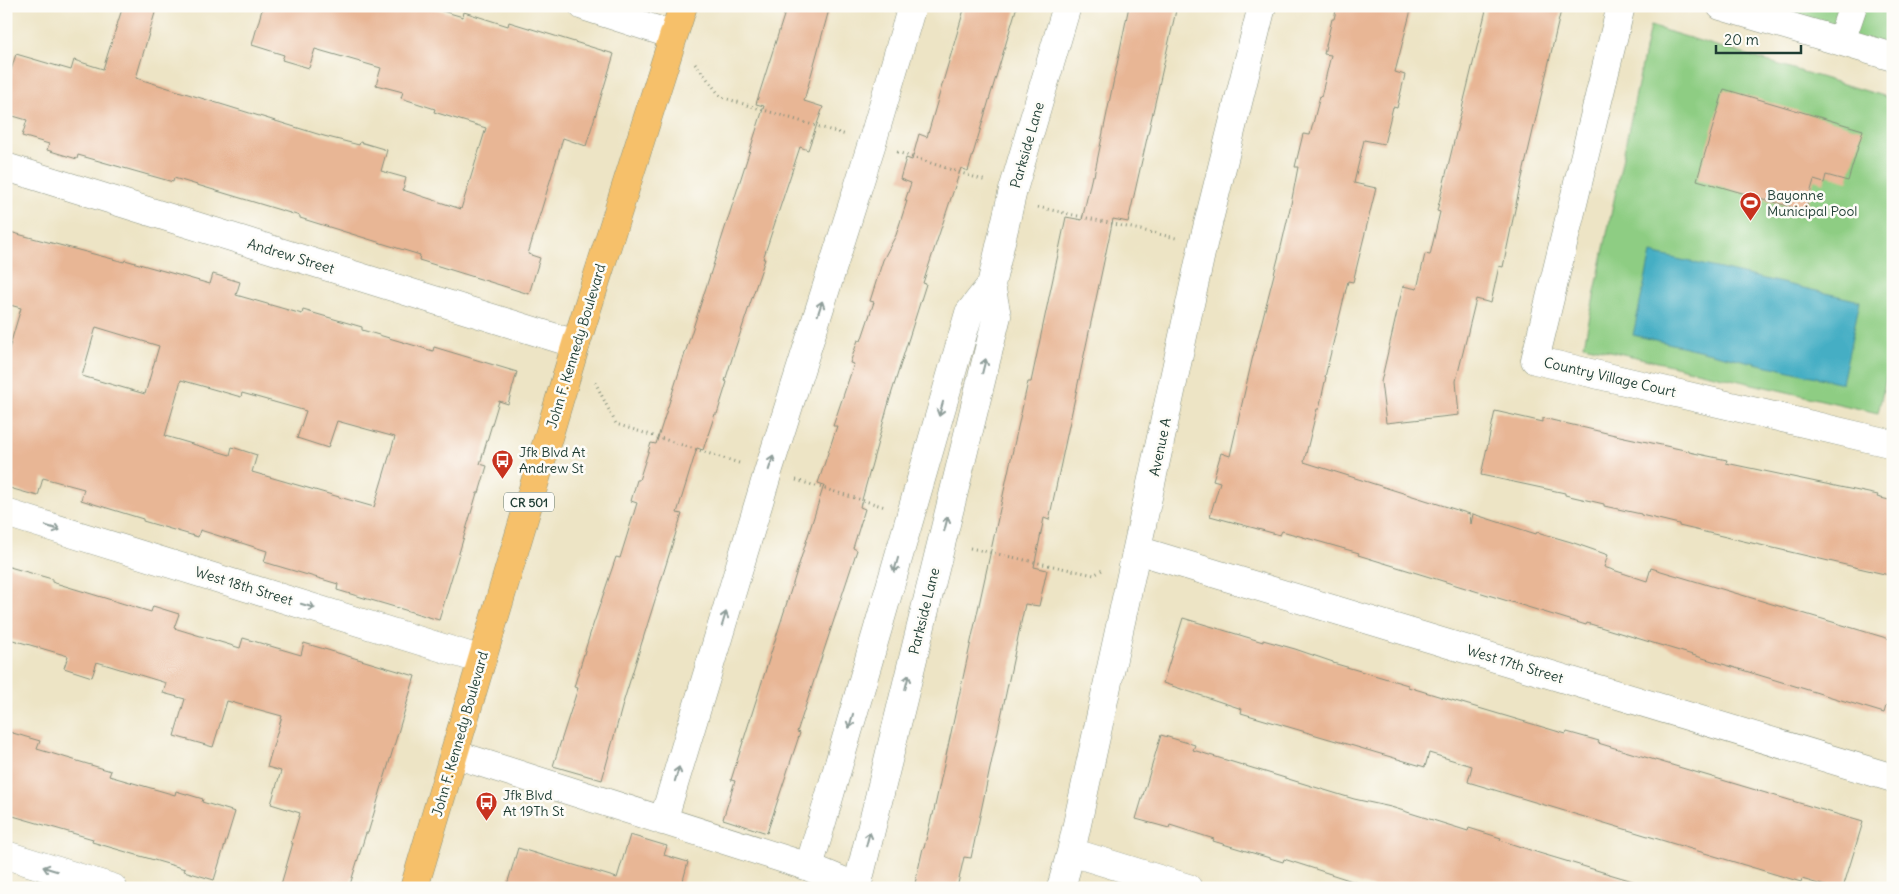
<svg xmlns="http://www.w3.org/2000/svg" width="1899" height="894" viewBox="0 0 1899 894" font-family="Delius,sans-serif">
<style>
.green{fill:#8ecd83;stroke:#56855c}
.water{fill:#45aec4;stroke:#32767c}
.building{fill:#e8b695;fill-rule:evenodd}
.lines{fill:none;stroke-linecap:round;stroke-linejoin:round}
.minor-casing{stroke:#86907c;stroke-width:29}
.major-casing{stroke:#86907c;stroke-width:29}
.path{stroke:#86907c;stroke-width:3;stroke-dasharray:1 4;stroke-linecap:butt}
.minor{stroke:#fff;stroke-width:28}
.major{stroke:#f6c06b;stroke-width:28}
.oneway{stroke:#8f9e9a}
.labels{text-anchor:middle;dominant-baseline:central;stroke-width:5;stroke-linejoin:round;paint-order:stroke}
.shield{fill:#fdfcf7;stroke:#62766e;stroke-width:1}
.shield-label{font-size:12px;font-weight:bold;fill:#1f3d34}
.street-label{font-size:14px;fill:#1f3d34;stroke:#fdfcf7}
.poi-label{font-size:14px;fill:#1f3d34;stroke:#fdfcf7;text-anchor:start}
</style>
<rect width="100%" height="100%" fill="#fdfcf7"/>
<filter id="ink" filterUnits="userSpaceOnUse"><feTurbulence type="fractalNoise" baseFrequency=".02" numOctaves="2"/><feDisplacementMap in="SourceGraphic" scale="10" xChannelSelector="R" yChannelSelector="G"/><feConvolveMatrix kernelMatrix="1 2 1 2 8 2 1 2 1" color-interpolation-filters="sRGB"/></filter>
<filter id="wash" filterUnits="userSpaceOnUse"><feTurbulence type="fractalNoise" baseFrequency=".0096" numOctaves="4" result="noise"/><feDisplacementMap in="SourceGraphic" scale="20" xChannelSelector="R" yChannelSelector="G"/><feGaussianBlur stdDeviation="1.12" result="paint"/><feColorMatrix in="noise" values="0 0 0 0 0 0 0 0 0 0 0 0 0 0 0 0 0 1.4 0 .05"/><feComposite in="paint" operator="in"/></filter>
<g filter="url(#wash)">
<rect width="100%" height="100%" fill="#ede4c5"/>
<!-- green -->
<path class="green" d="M 1784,6 L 1893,6 L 1893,57 L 1779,19 Z
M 1650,26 L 1893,99 L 1893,348 L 1878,413 L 1584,345 Z"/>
<!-- water -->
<path class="water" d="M 1651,253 L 1860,301 L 1842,383 L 1633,335 Z"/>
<g id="blocks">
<!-- building -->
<path class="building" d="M 123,6 L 157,6 L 136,78 L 324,136 L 359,145 L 360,142 L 387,150 L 381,171 L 406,178 L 403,190 L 461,209 L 486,128 L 434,112 L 435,109 L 401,98 L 403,92 L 376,85 L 381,68 L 315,49 L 309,68 L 282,60 L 284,55 L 252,45 L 263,6 L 425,6 L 463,17 L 464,12 L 508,26 L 509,22 L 614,54 L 586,146 L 563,138 L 528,254 L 540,258 L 529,294 L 419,260 L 420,255 L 300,218 L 300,216 L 174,178 L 173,182 L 78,155 L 77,159 L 47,150 L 49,144 L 22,136 L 27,120 L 6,114 L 6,86 L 16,54 L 71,70 L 74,60 L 103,69 Z
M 787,6 L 830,6 L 804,101 L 823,107 L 808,150 L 800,147 L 763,259 L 765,259 L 735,349 L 725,381 L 727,382 L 717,414 L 715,414 L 703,450 L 697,448 L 677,513 L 682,514 L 678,526 L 624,700 L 602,780 L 553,766 L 578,688 L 574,687 L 590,634 L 616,557 L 620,558 L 637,503 L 631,501 L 637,480 L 639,480 L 651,443 L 656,444 L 764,106 L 756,104 Z
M 965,6 L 1017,6 L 968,171 L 961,168 L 923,283 L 926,284 L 890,398 L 860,507 L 865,509 L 853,548 L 857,550 L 797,732 L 800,733 L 767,833 L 723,819 L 735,781 L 731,780 L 824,485 L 818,483 L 837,426 L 833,426 L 854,364 L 850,363 L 858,340 L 861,341 L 874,302 L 870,301 L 883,260 L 896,235 L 907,201 L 905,201 L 911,183 L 900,179 L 906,158 L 912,160 L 919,134 L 927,137 Z
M 1129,6 L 1177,6 L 1128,222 L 1113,219 L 1049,520 L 1044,518 L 1034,567 L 1047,570 L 1039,606 L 1025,604 L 971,858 L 964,857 L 957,888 L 914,888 L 923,848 L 924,848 L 932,815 L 933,815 L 1014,445 L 1028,382 L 1031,382 L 1066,217 L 1082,220 L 1092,176 L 1094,176 Z
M 1337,6 L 1412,6 L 1395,72 L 1405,75 L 1397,108 L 1393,107 L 1384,144 L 1364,140 L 1354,183 L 1376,188 L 1353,282 L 1348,281 L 1325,377 L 1326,377 L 1319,409 L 1317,409 L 1304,462 L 1470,514 L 1471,524 L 1473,514 L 1536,534 L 1537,532 L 1571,542 L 1608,555 L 1604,567 L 1647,581 L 1651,568 L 1893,640 L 1893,708 L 1886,706 L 1884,713 L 1663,646 L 1587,623 L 1586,625 L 1358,555 L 1359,553 L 1282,531 L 1280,535 L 1210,516 L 1220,482 L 1213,480 L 1221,453 L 1230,456 L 1252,360 L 1281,247 L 1291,204 L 1298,167 L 1295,167 L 1303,134 L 1310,135 L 1320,96 L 1321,97 L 1331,55 L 1324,54 L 1332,19 L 1334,19 Z
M 1487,6 L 1562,6 L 1518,195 L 1503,267 L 1499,266 L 1491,303 L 1476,299 L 1456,381 L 1459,415 L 1386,423 L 1381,382 L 1403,286 L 1417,289 L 1425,254 L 1430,255 L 1440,212 L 1437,211 Z
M 1724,89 L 1863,130 L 1848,181 L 1826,175 L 1824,183 L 1814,180 L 1805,211 L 1697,180 Z
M 6,231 L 124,262 L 125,260 L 210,284 L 213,274 L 240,282 L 236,295 L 302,314 L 303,310 L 362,327 L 362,330 L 433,351 L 434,347 L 517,372 L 508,404 L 499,401 L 480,464 L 487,466 L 479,493 L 477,493 L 439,620 L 337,590 L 338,584 L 264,562 L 267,551 L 200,530 L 198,537 L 143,521 L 143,519 L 81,500 L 84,489 L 43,478 L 38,496 L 6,487 L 6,359 L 21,308 L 6,304 ZM 96,327 L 159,346 L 145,394 L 82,376 ZM 181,380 L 241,397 L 242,393 L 306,411 L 297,438 L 328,448 L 337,421 L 395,437 L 374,507 L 252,472 L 257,455 L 232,447 L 230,455 L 165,436 Z
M 1495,411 L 1543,422 L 1543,418 L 1615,435 L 1689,451 L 1689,452 L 1727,460 L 1726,463 L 1878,495 L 1877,497 L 1893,501 L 1893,576 L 1679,526 L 1679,524 L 1641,515 L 1641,514 L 1604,506 L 1604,504 L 1565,495 L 1565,493 L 1481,475 Z
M 6,566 L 52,579 L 52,582 L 151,612 L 153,606 L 179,614 L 174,628 L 240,648 L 243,638 L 301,655 L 304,643 L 415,676 L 368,833 L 366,833 L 349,888 L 280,888 L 293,843 L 291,843 L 300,813 L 271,804 L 281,771 L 267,767 L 282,716 L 227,701 L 213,747 L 174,736 L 185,699 L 163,693 L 166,683 L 97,662 L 92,677 L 64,668 L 68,656 L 6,638 Z
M 1183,618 L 1263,642 L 1263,640 L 1295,649 L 1333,662 L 1333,663 L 1408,685 L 1408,687 L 1566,734 L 1567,732 L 1599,741 L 1598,743 L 1863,822 L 1843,888 L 1832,888 L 1802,879 L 1801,882 L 1468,782 L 1472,766 L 1429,753 L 1425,767 L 1241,713 L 1242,709 L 1163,683 Z
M 6,731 L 40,741 L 37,749 L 111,771 L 109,776 L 175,795 L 176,791 L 203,799 L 202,802 L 235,812 L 214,880 L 184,871 L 185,869 L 92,842 L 93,839 L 6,814 Z
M 1161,735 L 1195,745 L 1193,750 L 1354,799 L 1391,807 L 1468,831 L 1469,828 L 1501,838 L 1500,840 L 1539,853 L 1636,882 L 1635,888 L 1374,888 L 1284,859 L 1283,862 L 1213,841 L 1214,839 L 1170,825 L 1169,828 L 1136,819 Z
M 630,835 L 667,846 L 664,855 L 688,862 L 681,888 L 506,888 L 518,848 L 617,878 Z"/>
</g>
</g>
<g filter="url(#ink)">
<use href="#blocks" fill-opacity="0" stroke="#86907c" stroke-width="1"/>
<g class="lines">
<defs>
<path id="minor" d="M 583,6 L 673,35
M 1621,6 L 1535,360 L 1893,444
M 1721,6 L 1893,57
M 1841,41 L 1853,6
M 6,167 L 576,344
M 6,513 L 482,660
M 1137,550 L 1893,778
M 454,754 L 809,867 L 857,887 L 997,316 L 991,285 L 1013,190 L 1067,6
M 663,821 L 768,472 L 872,143 L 912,6
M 1071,852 L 1188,888
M 6,855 L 113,888
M 809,867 L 969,313 L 991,285
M 1061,888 L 1071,852 L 1203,244 L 1262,6"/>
<path id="major" d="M 414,888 L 576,344 L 683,6"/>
</defs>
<!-- minor casing -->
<use href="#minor" class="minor-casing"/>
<!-- major casing -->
<use href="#major" class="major-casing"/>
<!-- path -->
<path class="path" d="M 695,63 L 721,97 L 846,135
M 897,152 L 986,181
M 1038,207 L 1176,238
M 595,382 L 616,424 L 742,464
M 796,480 L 885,507
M 970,548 L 1094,575 L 1104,569"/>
<!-- minor -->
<use href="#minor" class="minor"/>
<!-- major -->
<use href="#major" class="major"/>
</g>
<!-- one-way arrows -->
<defs><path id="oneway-shaft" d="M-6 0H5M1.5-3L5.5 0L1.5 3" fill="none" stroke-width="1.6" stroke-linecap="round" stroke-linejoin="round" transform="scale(1.25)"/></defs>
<g class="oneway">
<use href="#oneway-shaft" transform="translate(820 308) rotate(-72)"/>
<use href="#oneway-shaft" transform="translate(984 366) rotate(-76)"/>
<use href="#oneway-shaft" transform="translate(941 409) rotate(106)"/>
<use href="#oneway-shaft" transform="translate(771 463) rotate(-72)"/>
<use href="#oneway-shaft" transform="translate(946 524) rotate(-76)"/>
<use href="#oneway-shaft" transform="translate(53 528) rotate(17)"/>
<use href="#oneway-shaft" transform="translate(896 565) rotate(106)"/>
<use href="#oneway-shaft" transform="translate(308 606) rotate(17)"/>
<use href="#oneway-shaft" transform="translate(724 619) rotate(-73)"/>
<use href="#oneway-shaft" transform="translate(907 682) rotate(-76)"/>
<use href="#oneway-shaft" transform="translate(851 721) rotate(106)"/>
<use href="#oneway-shaft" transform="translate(677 774) rotate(-73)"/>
<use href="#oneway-shaft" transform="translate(868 839) rotate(-76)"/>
<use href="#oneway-shaft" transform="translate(50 869) rotate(-163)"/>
</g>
</g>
<!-- icons -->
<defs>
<symbol id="stadium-pin" viewBox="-11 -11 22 30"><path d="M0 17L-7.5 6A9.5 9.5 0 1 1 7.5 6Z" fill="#c8321e" stroke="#fdfcf7"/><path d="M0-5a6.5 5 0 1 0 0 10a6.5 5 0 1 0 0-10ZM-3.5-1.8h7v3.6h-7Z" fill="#fff"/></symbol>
<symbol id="bus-pin" viewBox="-11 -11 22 30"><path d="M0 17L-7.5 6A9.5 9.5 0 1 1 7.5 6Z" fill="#c8321e" stroke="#fdfcf7"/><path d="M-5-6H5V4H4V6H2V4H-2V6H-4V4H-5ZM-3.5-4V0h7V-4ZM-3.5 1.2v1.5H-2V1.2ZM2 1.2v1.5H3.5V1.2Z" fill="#fff"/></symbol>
</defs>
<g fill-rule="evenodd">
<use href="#stadium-pin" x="1738" y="190" width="25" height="34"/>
<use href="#bus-pin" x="490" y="448" width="25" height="34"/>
<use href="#bus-pin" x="474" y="790" width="25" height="34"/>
</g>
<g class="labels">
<!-- shield labels -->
<rect class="shield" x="504" y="492.5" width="50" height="19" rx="4"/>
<g class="shield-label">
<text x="529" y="502">CR 501</text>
</g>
<!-- street labels -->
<g class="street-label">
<text transform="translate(1027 145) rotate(-74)">Parkside Lane</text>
<text transform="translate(291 256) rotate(17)">Andrew Street</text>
<text transform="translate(576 346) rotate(-73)">John F. Kennedy Boulevard</text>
<text transform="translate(1610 377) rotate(13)">Country Village Court</text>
<text transform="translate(1160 447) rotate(-78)">Avenue A</text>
<text transform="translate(244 586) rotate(17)">West 18th Street</text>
<text transform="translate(924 611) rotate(-76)">Parkside Lane</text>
<text transform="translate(1515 664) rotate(17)">West 17th Street</text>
<text transform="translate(460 734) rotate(-74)">John F. Kennedy Boulevard</text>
</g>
<!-- poi labels -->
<g class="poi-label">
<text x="1767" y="195">Bayonne<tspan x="1767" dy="16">Municipal Pool</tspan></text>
<text x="519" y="452">Jfk Blvd At<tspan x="519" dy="16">Andrew St</tspan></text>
<text x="503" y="795">Jfk Blvd<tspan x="503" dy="16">At 19Th St</tspan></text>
</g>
</g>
<!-- margin -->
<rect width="1899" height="894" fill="none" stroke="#fdfcf7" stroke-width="25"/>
<!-- scale -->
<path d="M1716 45v8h85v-8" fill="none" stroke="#1f3d34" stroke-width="2.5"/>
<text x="1724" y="45" font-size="15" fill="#1f3d34" stroke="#fdfcf7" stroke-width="4" paint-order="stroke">20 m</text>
</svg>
